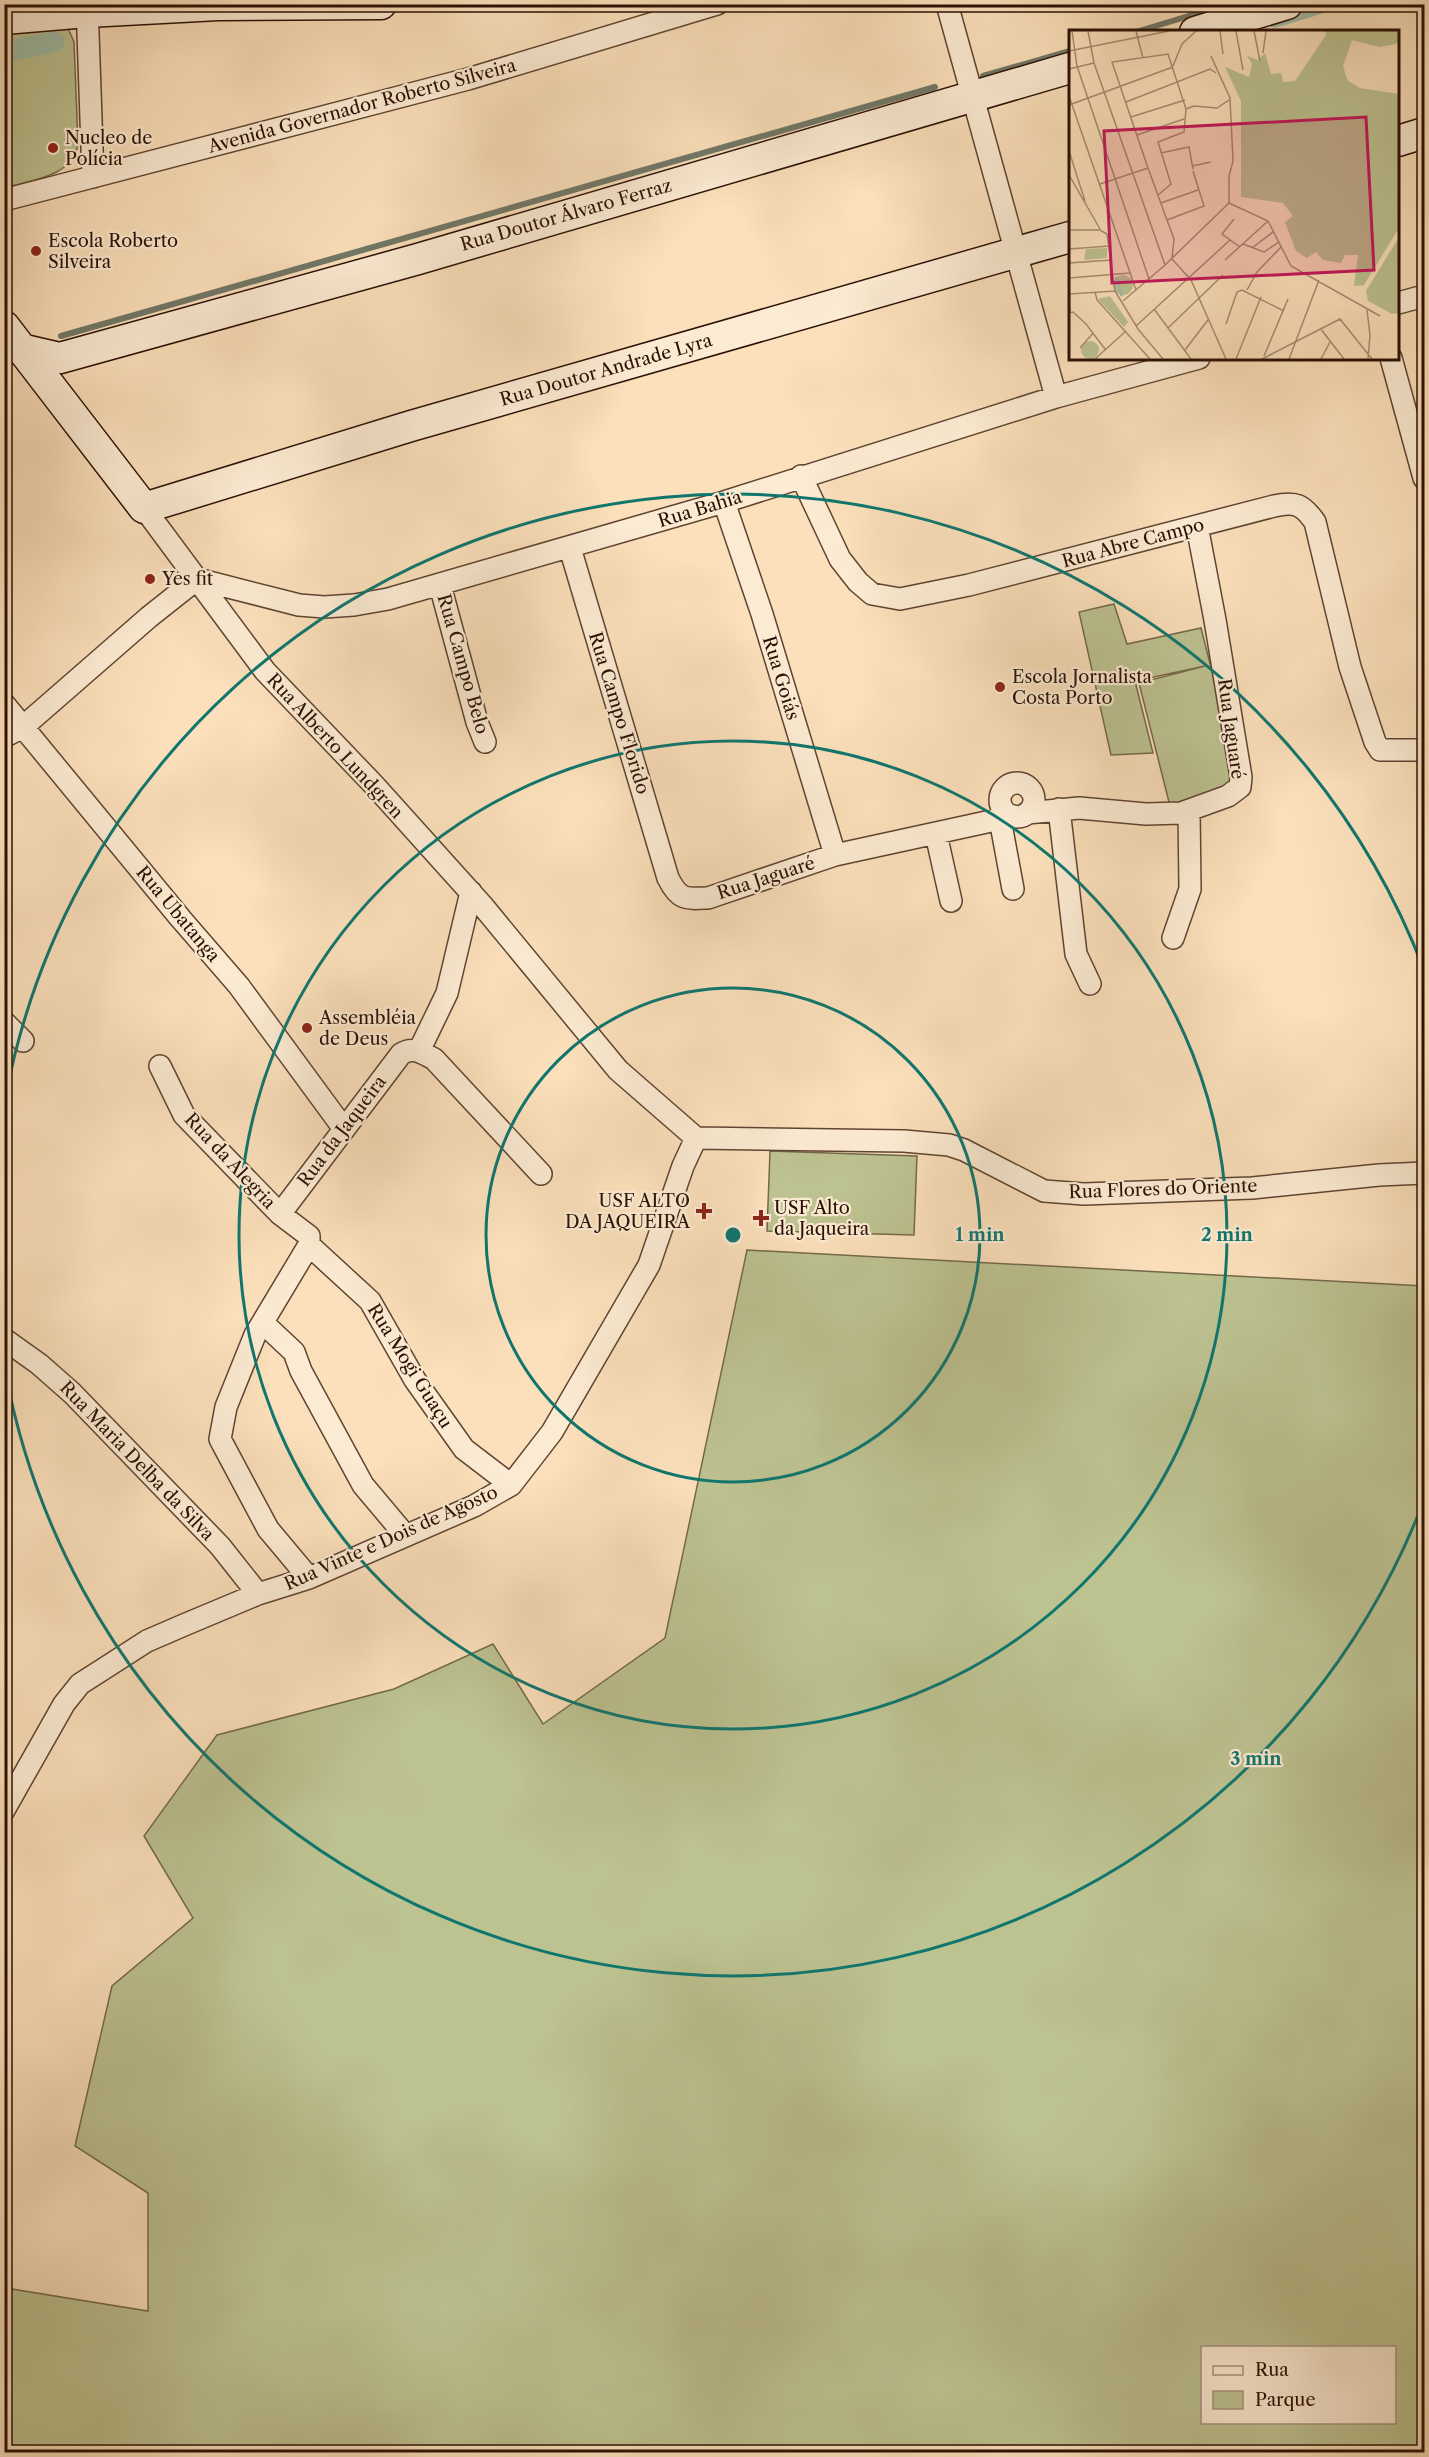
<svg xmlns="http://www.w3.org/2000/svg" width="1429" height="2457" viewBox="0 0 1429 2457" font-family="'Libre Caslon Text',serif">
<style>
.green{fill:#bdc291;stroke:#74694b;stroke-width:1.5;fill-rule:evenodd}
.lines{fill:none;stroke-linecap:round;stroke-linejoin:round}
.stream{stroke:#717868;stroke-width:6}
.canal{stroke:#a0beaa;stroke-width:21}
.street-casing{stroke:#5f4432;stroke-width:24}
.secondary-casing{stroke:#2b1005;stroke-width:33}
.street{stroke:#fcebd3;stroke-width:21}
.secondary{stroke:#fcebd3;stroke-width:30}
.ring{fill:none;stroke:#0f766e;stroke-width:3}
.poi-dot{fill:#8f2418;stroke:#fcebd3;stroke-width:2}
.labels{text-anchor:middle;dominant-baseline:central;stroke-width:4.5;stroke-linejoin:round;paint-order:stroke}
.street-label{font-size:18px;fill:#2b1005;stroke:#fcebd3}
.poi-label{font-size:18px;fill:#2b1005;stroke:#fcebd3;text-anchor:start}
.inset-river{fill:none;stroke:#a0beaa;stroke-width:3}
.inset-road{fill:none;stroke:#a88d72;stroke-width:1.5}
.view{fill:#c2185b;fill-opacity:0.15;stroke:#c2185b;stroke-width:3}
.inset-edge{fill:none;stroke:#2b1005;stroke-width:3}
.centre{fill:#0f766e;stroke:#fcebd3;stroke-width:3}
.ring-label{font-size:18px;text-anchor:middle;font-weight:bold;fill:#0f766e;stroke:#fcebd3;stroke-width:4.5;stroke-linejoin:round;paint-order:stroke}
</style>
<rect width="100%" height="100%" fill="#fbe0bb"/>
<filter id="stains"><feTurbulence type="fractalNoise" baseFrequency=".00333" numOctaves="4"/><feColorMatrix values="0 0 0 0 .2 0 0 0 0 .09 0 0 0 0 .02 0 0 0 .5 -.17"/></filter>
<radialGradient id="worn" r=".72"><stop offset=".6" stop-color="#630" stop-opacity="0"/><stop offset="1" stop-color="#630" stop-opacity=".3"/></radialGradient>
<!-- green -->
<path class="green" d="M 4,28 L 68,28 L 74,42 L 78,144 C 73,177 31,180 5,188 Z
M 1114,604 L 1127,644 L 1201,628 L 1235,763 L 1240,791 L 1171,810 L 1139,683 L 1205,666 L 1135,681 L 1153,753 L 1111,755 L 1079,612 Z
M 770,1151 L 917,1156 L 914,1235 L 767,1231 Z
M 747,1250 L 1424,1286 L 1424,2452 L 19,2452 L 5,2443 L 5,2288 L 148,2311 L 148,2193 L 75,2146 L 112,1986 L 193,1918 L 144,1836 L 217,1735 L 394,1689 L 493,1644 L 543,1724 L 665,1638 ZM 1202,2348 L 1394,2348 L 1394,2422 L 1202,2422 Z"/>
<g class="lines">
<!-- stream -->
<path class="stream" d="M 1136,32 L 1228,4
M 983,76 L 1070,51
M 61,336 L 935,87"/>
<!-- canal -->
<path class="canal" d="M 1275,17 L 1318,4
M 4,52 L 54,42"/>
<defs>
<path id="street" d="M 87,4 L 93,177
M 947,4 L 1056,397
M 4,200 L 468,79 L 717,4
M 1398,303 L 1424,296
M 1391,358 L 1424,478
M 801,476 L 840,559 L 858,582 L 872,594 L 900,599 L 969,585 L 1274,506 C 1296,501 1303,505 1315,522 L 1350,667 L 1375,742 L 1380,750 L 1424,750
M 724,502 L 762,614 L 835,855
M 144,508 L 265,671 L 374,785 L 482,905 L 618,1070 L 696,1138
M 570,548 L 668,878 C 679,900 685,899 708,898 L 835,855 L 1014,816
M 440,585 L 477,722 L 485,742
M 4,704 L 181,919 L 239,986 L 344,1129
M 4,737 L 24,726 L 149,617 L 197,579 L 299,605 L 324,607 L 354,605 L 388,599 L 724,502 L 1056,397 L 1199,358
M1000 800a17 17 0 1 1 34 0a17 17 0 1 1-34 0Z
M 1059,809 L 1076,954 L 1090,984
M 1027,813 L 1079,808 L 1146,814 L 1181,813 L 1228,796 L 1240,787 L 1241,777 L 1215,620 L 1197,526
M 1000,819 L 1013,889
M 936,834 L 951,901
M 1173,938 L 1190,889 L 1189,811
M 4,1022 L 23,1041
M 419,1051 L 447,993 L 471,892
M 160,1066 L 184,1115 L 280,1214 L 309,1236 L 309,1245
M 696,1138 L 904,1141 L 949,1145 L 964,1150 L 1044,1191 L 1084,1194 L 1252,1188 L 1379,1175 L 1424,1173
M 280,1214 L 401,1054 C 413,1046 422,1053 434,1059 L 541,1174
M 309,1245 L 255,1335 L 226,1407 L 220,1439 L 268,1529 L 309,1578
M 309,1245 L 370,1301 L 415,1380 L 464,1449 L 511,1485
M 263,1323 L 294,1352 L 301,1371 L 363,1485 L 405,1535
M 4,1339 L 39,1364 L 72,1393 L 220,1546 L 258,1594
M 4,1810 L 64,1704 L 80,1684 L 119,1659 L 147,1641 L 184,1625 L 258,1594 L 309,1578 L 474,1506 L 511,1485 L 552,1432 L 649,1265 L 683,1166 L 696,1138"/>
<path id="secondary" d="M 4,19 L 87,12 L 218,5 L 381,4
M 1195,32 L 1287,4
M 1398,141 L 1424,133
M 4,326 L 144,508 L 411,426 L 1070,237
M 21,349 L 60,358 L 418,259 L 1070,68"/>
</defs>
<!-- street casing -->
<use href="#street" class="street-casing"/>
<!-- secondary casing -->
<use href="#secondary" class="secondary-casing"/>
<!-- street -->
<use href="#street" class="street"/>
<!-- secondary -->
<use href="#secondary" class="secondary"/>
</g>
<!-- distance rings -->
<g class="ring">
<circle cx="733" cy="1235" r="247"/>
<circle cx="733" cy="1235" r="494"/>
<path d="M1424 1500A740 740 0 0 1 5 1370M5 1100A740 740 0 0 1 1424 970"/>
</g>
<!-- markers -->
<g class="poi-dot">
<circle cx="53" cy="148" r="6"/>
<circle cx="36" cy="251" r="6"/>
<circle cx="150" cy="579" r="6"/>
<circle cx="1000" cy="687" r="6"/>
<circle cx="307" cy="1028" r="6"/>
<path d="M701 1202h6v6h6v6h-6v6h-6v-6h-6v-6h6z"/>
<path d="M758 1209h6v6h6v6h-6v6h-6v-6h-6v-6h6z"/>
</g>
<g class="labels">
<!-- street labels -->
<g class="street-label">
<text transform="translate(362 106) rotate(-15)">Avenida Governador Roberto Silveira</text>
<text transform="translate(566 215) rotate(-16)">Rua Doutor Álvaro Ferraz</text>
<text transform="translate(606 370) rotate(-16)">Rua Doutor Andrade Lyra</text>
<text transform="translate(700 509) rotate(-17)">Rua Bahia</text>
<text transform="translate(1133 543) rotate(-15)">Rua Abre Campo</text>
<text transform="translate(463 664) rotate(74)">Rua Campo Belo</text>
<text transform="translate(781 678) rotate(73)">Rua Goiás</text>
<text transform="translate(619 713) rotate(73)">Rua Campo Florido</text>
<text transform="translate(1231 729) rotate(82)">Rua Jaguaré</text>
<text transform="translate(335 746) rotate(47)">Rua Alberto Lundgren</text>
<text transform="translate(766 878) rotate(-18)">Rua Jaguaré</text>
<text transform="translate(178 914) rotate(50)">Rua Ubatanga</text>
<text transform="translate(342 1131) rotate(-53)">Rua da Jaqueira</text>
<text transform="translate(230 1161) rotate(47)">Rua da Alegria</text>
<text transform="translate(1163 1189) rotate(-2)">Rua Flores do Oriente</text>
<text transform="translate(410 1366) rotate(58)">Rua Mogi Guaçu</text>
<text transform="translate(137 1461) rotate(46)">Rua Maria Delba da Silva</text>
<text transform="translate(391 1538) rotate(-24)">Rua Vinte e Dois de Agosto</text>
</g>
<!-- poi labels -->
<g class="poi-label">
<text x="65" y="138">Nucleo de<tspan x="65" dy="21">Polícia</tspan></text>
<text x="48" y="241">Escola Roberto<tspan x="48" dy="21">Silveira</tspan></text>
<text x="162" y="579">Yes fit</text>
<text x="1012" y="677">Escola Jornalista<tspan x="1012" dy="21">Costa Porto</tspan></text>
<text x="319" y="1018">Assembléia<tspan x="319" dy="21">de Deus</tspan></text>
<text x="690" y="1201" text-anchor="end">USF ALTO<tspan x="690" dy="21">DA JAQUEIRA</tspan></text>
<text x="774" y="1208">USF Alto<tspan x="774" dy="21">da Jaqueira</tspan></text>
</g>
</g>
<!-- overview -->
<g transform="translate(1069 30)">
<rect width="330" height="330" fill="#fbe0bb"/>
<path d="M 256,1 L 330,1 L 330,13 L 322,15 L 310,17 L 283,10 L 274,36 L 279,51 L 291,58 L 330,64 L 330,198 L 295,255 L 285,256 L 289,225 L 276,225 L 272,233 L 254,230 L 247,222 L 238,228 L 227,221 L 216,192 L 224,186 L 214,173 L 172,167 L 172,71 L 156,37 L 180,47 L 183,34 L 178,26 L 189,30 L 196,23 L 202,44 L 212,43 L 214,52 L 226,51 L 257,5 ZM 330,207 L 330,283 L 323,284 L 299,271 L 297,261 ZM 38,218 L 38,228 L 15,230 L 17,219 ZM44 255a10 10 0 1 1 20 0a10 10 0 1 1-20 0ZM 41,266 L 59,292 L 55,297 L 29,269 ZM12 320a9 9 0 1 1 18 0a9 9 0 1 1-18 0Z" fill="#bdc291"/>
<path class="inset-river" d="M 47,247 L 53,266"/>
<path class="inset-road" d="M 3,1 L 8,36 L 80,249M 19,1 L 25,33 L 96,235 L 54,271M 67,1 L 74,28M 151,1 L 154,24M 167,1 L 174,40M 185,1 L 191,31M 0,21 L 100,1M 194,23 L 197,1M 142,26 L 161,68 L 164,131 L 160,146 L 160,173M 104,36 L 113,14 L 127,1M 0,39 L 25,33M 0,66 L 67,260M 57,72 L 141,39 L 147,43M 0,75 L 104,37M 117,79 L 125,76 L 148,78 L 160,70M 62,87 L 116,70M 68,105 L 115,89M 0,121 L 16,171M 92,123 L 120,117 L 124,139M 123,136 L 142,132M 0,145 L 31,199M 31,154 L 79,138M 89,165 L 102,154 L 89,112 L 115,102 L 117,79 L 99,24 L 43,32 L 79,138 L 105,209 L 103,229 L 122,250 L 157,329M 92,173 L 129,160M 160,173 L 199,191 L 222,236 L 311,286M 165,189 L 153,204 L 171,217M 98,190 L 135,176 L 124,141M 0,200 L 31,200 L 38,204 L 46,261M 174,214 L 195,222 L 210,212M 183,218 L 204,202M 0,219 L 41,216M 156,230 L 199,191M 0,233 L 42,230M 96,235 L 160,173M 0,248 L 61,243M 0,252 L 1,283M 178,260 L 188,242 L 212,217M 26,262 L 28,270 L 81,329M 0,264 L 46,261 L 69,299 L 94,329M 85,279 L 122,329M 298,280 L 301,305 L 299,329M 0,283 L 4,282 L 17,294 L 36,319M 157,294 L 168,262 L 173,260 L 215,281M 67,296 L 161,210M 99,298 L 154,245M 251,298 L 275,329M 11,318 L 24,303M 116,320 L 139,290M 195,326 L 219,269M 26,329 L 57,301M 167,329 L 192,267M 193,329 L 271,289 L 303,329M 220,329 L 250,250M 252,329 L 261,312"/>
<path class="view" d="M 297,87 L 305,240 L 43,253 L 35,101 Z"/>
<rect width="330" height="330" class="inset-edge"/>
</g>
<circle cx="733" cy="1235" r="9" class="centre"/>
<g class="ring-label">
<text x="980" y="1241">1 min</text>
<text x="1227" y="1241">2 min</text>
<text x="1256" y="1765">3 min</text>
</g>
<!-- margin -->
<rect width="1429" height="2457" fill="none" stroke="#fbe0bb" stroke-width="24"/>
<rect x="6" y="6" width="1417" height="2445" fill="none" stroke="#2b1005" stroke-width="3"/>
<rect x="12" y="12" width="1405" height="2433" fill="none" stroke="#2b1005" stroke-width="1.5"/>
<!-- legend -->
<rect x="1201" y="2346" width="195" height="78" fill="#fcebd3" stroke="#a89381" stroke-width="1.5"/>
<rect x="1213" y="2366" width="30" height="9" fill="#fcebd3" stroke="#a89381" stroke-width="1.5"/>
<text x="1255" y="2376" font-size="18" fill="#2b1005">Rua</text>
<rect x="1213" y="2391" width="30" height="18" fill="#bdc291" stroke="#a89381" stroke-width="1.5"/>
<text x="1255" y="2406" font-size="18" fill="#2b1005">Parque</text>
<rect width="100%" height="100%" filter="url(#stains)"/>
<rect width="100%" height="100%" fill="url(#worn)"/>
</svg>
